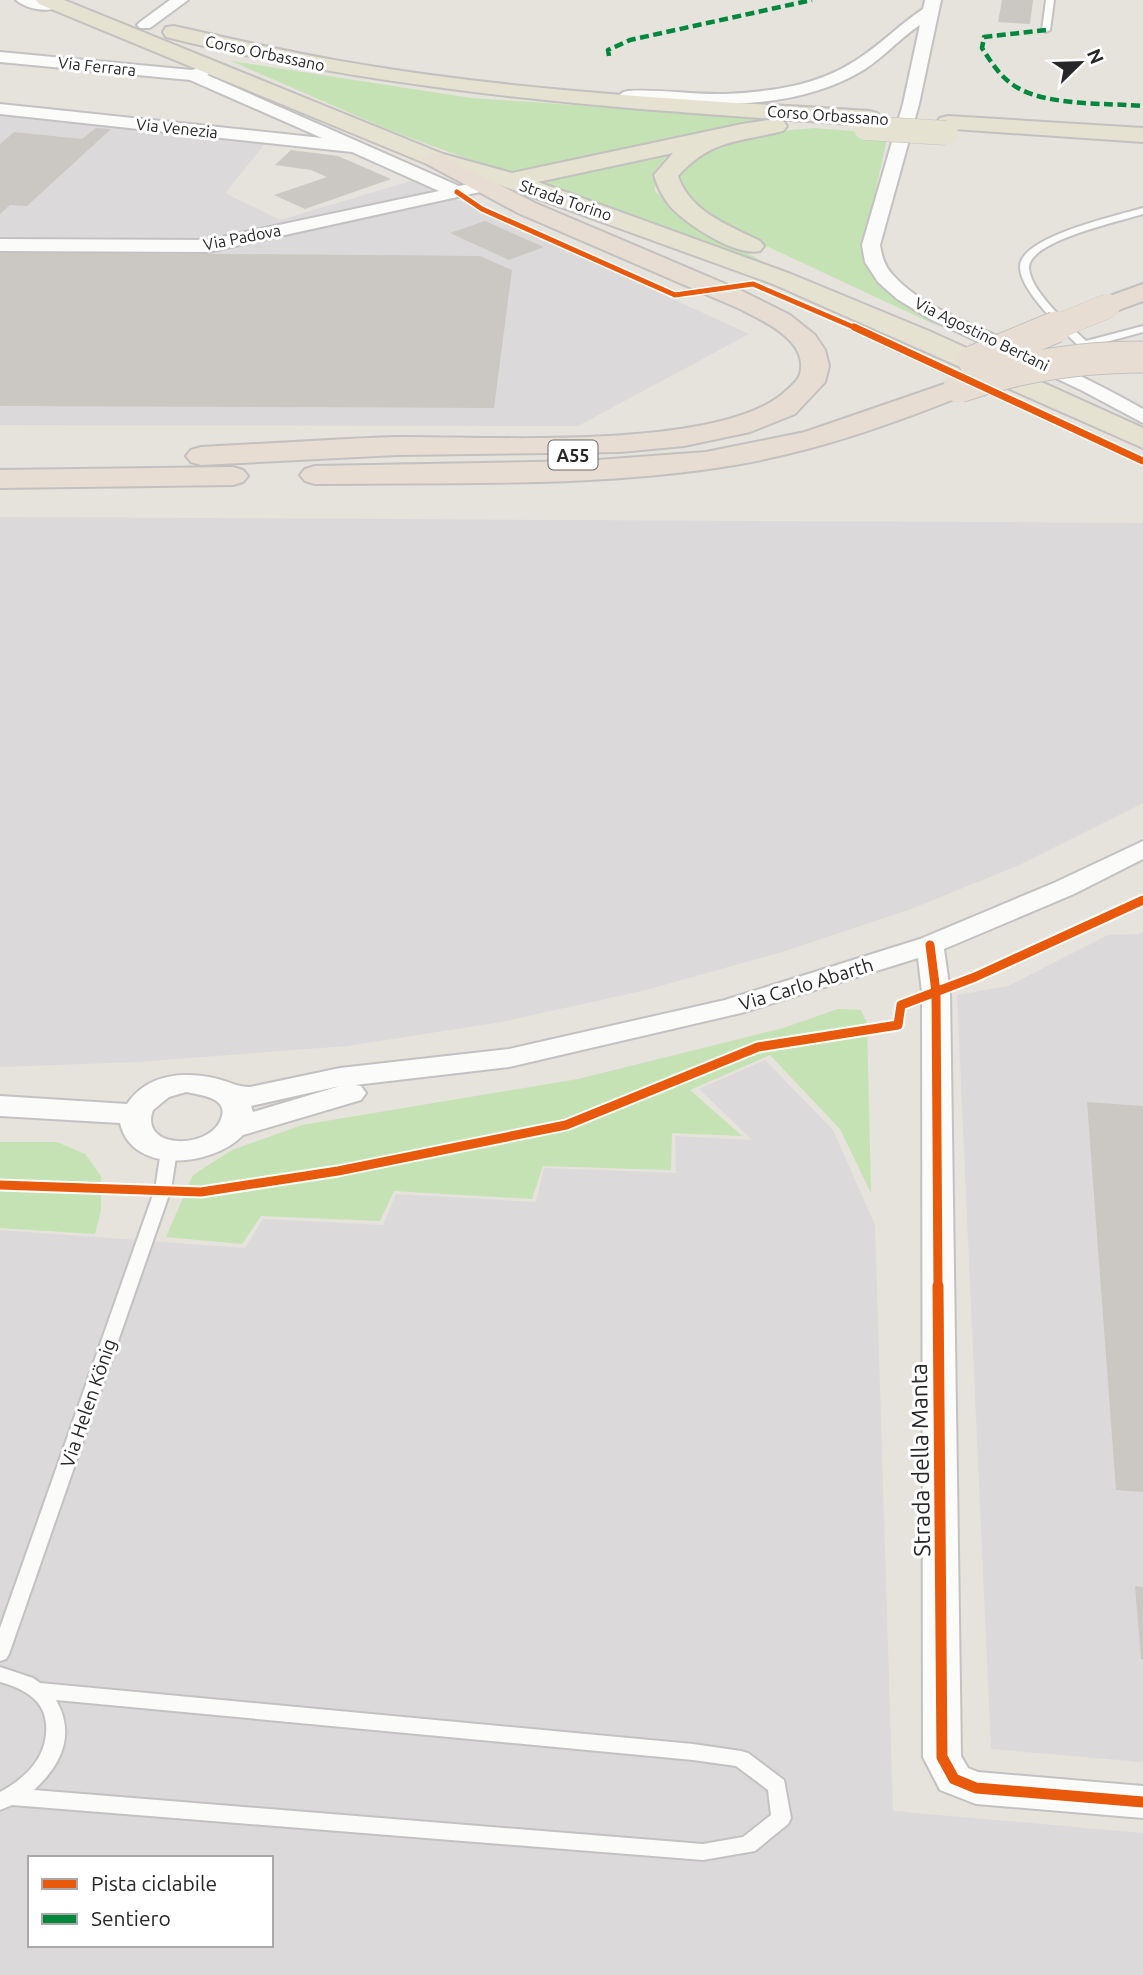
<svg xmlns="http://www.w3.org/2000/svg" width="1143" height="1975" viewBox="0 0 1143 1975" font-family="Ubuntu,sans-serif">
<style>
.industrial{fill:#dcd9db;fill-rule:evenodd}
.green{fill:#c4e2b4}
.building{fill:#cbc8c3}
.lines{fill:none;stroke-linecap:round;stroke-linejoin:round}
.service-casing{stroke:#c3c1c2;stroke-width:4}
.minor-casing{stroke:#c3c1c2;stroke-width:4}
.primary-casing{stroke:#c3c1bf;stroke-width:4}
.motorway-casing{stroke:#c3c1bf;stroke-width:4}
.service{fill:#fbfbfa;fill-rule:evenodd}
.minor{fill:#fbfbfa;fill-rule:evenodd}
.primary{fill:#e5e2d2;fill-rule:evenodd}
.motorway{fill:#e8ddd2;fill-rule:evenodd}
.primary-bridge-casing{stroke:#c3c1bf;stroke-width:25;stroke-linecap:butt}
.motorway-bridge-far1-casing{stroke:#c3c1bf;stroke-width:25;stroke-linecap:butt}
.motorway-bridge-casing{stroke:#c3c1bf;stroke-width:33;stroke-linecap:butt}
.primary-bridge{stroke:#e5e2d2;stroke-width:24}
.motorway-bridge-far1{stroke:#e8ddd2;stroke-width:24}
.motorway-bridge{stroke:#e8ddd2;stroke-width:31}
.quiet{stroke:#00873e;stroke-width:4.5;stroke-dasharray:9 4.5;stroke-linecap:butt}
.cycleway-far3-casing{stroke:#fff;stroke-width:8}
.cycleway-far2-casing{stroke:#fff;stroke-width:10}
.cycleway-far1-casing{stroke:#fff;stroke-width:13}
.cycleway-casing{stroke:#fff;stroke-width:16}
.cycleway-far3{stroke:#e8590c;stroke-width:5}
.cycleway-far2{stroke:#e8590c;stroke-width:7}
.cycleway-far1{stroke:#e8590c;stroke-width:9}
.cycleway{stroke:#e8590c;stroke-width:11}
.labels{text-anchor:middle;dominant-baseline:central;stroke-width:6;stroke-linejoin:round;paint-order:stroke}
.far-street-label{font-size:16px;fill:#272727;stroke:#fff}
.shield{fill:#fff;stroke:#686868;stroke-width:2}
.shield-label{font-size:18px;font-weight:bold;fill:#272727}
.street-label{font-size:19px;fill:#272727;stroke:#fff}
.near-street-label{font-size:23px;fill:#272727;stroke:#fff}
</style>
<rect width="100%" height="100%" fill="#e6e2dc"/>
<!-- industrial -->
<path class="industrial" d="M 0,112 L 273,134 L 225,193 L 280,220 L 414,180 L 749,334 L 578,426 L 0,425 Z
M 0,517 L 1143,523 L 1143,803 L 1017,866 L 911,909 L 782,952 L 646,990 L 501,1022 L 347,1046 L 137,1062 L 0,1067 Z
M 1143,932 L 1143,1762 L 991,1749 L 957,995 L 1008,986 L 1108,935 L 1138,934 Z
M 765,1060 L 833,1130 L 875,1225 L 893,1811 L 1143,1833 L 1143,1975 L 0,1975 L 0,1230 L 245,1248 L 263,1219 L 383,1225 L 396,1194 L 536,1202 L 544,1168 L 676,1173 L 675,1136 L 752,1140 L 699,1089 ZM 30,1858 L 271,1858 L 271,1945 L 30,1945 Z"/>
<!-- green -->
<path class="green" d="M 231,61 L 471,98 L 778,119 L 709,131 L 512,175 L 389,130 Z
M 814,128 L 888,134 L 864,244 C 865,287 908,306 940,327 L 760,243 L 718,221 L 689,201 L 678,176 L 700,151 L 759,133 Z
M 670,152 L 655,171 L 655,191 C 686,223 730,243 769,265 L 529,181 Z
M 838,1009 L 861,1010 L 867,1023 L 871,1193 L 840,1129 L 770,1055 L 690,1090 L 742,1136 L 672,1133 L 671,1170 L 543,1166 L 532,1199 L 394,1191 L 380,1221 L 261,1216 L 242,1244 L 166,1237 L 193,1175 L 232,1150 L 302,1125 L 578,1079 L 783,1028 Z
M 0,1142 L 57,1142 L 85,1154 L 101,1176 L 101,1210 L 95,1234 L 0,1228 Z"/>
<!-- building -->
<path class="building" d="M 1002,0 L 1033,0 L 1030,24 L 998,22 Z
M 96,128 L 111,129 L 27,206 L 10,205 L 0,214 L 0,144 L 14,132 L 82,139 Z
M 291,150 L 338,156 L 391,179 L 305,209 L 274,195 L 327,177 L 311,170 L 275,165 Z
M 485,221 L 544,247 L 509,260 L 450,233 Z
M 0,252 L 480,256 L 512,270 L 494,408 L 0,406 Z
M 1087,1102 L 1143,1106 L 1143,1492 L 1116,1490 Z
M 1135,1586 L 1143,1587 L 1143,1659 L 1141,1659 Z"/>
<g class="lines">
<defs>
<path id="service" d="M 1046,0 L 1054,0 L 1050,30 L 1046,32 L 1042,30 Z
M 1143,208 L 1143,214 C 1122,221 1026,241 1029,269 C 1032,293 1069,325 1086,341 L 1143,326 L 1143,332 L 1091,346 L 1102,358 L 1093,360 C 1075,341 1020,294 1020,267 C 1019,237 1119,215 1143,208 Z
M 169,1146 L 177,1151 L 171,1189 L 9,1654 L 6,1659 L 0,1661 L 0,1628 L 155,1189 L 161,1151 Z
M 0,1667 L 33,1678 L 40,1683 L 693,1744 L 741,1751 L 748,1753 L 784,1780 L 791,1818 L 788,1824 L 755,1851 L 703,1860 L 12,1805 L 0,1810 L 0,1792 C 26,1778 49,1756 46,1723 C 45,1716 43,1709 38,1703 C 28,1691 14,1686 0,1682 ZM 56,1700 L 693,1760 L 736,1766 L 768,1790 L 771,1815 L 743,1837 L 703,1844 L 34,1790 C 61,1765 76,1735 56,1700 Z"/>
<path id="minor" d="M 16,0 L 58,0 L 64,4 C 51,14 28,10 16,0 Z
M 170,0 L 188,0 L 150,28 L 140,28 L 137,25 L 140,22 Z
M 925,0 L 941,0 L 919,104 L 880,245 C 882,256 884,265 892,274 C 920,306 966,321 1003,339 C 1051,361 1097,383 1143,409 L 1143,423 L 1081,390 L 932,320 L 897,299 L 878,282 L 865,262 L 862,245 L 903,104 L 920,25 C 900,38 885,56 865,69 C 796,112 705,106 627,101 L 619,96 C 623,92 622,92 628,91 C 660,89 693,95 725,94 C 769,92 817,86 855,61 C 879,46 899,25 923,9 Z
M 0,52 L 192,70 L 210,64 L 216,66 L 218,69 L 207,75 L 459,186 L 480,182 L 489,187 L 480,192 L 208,252 L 0,251 L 0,239 L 208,240 L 439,191 L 352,152 L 0,114 L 0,104 L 322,138 L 190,80 L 0,62 Z
M 1143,841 L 1143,859 L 1074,894 L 944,949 L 950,992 L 961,1756 L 968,1768 L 978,1772 L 1143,1786 L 1143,1818 L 976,1804 L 940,1790 L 923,1757 L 922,992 L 918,958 L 741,1013 L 509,1067 L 355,1085 L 361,1086 L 366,1093 L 361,1100 L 243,1135 C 214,1166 132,1176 120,1123 L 0,1116 L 0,1096 L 127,1104 C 148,1073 185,1071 218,1079 C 230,1082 237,1087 250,1087 L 340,1068 L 509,1049 L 725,1000 L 920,939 L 1056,882 ZM 340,1086 L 253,1112 L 251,1106 ZM 186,1092 C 199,1095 227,1097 222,1116 C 214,1150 138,1151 153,1110 L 169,1097 Z"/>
<path id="primary" d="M 36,0 L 64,0 L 443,154 L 512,173 L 742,124 L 775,119 L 783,121 L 787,126 L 783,131 C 739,142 711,139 678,176 C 690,212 728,225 760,241 L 764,246 L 760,251 C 736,257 684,223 669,205 C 662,196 657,186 654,175 L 673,153 L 538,182 L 791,274 L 929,331 L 1143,428 L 1143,448 L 773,284 L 500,185 L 427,164 L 39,4 Z
M 174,26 C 231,39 288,52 346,62 C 518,92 694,100 869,111 L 877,113 L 881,118 L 877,123 L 869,125 C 632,110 397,94 166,37 L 163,32 L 166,27 Z
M 948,116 L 1143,128 L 1143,142 L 940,128 L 936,123 L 940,118 Z"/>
<path id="motorway" d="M 435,152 L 535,203 L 742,291 L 790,315 L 815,335 L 825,350 L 829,366 L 825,382 L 795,414 L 750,432 L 684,446 L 620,452 L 397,455 L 201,465 L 191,462 L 186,456 L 191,450 L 201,447 C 266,444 332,439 397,437 C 487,436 723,452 787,390 C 792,385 798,381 800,374 C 809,341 764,321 740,309 L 518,213 L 427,164 L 423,159 L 427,154 Z
M 1143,284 L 1143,301 L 1108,314 L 1099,312 L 1095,306 L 1099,300 Z
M 959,379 L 969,381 L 973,387 L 969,393 C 893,424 816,451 735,465 C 597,488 454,482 315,484 L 305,481 L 300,475 L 305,469 L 315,466 L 584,461 L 706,452 L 805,432 Z
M 233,467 L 243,470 L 248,476 L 243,482 L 233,485 L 0,488 L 0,470 Z"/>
</defs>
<!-- service casing -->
<use href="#service" class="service-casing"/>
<!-- minor casing -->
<use href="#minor" class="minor-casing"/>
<!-- primary casing -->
<use href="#primary" class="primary-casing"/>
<!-- motorway casing -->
<use href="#motorway" class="motorway-casing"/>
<!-- service -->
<use href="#service" class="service"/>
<!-- minor -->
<use href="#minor" class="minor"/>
<!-- primary -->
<use href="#primary" class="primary"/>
<!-- motorway -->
<use href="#motorway" class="motorway"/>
<defs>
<path id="primary-bridge" d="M 866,128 L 946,133"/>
<path id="motorway-bridge-far1" d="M 1051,329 L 1108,306"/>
<path id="motorway-bridge" d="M 974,361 L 1056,327
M 959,387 C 1019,366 1079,357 1143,357"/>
</defs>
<!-- primary-bridge casing -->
<use href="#primary-bridge" class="primary-bridge-casing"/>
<!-- motorway-bridge-far1 casing -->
<use href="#motorway-bridge-far1" class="motorway-bridge-far1-casing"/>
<!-- motorway-bridge casing -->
<use href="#motorway-bridge" class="motorway-bridge-casing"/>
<!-- primary-bridge -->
<use href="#primary-bridge" class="primary-bridge"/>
<!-- motorway-bridge-far1 -->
<use href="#motorway-bridge-far1" class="motorway-bridge-far1"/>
<!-- motorway-bridge -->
<use href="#motorway-bridge" class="motorway-bridge"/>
<!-- quiet -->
<path class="quiet" d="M 1046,30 L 984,37 L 982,48 C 992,64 1002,79 1018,88 C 1049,106 1108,103 1143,106
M 609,56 L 608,50 L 630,40 L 812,0"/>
<defs>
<path id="cycleway-far3" d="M 457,192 L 482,209 L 675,295 L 753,284 L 858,329"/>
<path id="cycleway-far2" d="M 854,327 L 1143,461"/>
<path id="cycleway-far1" d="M 930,945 L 936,992 L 938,1287
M 0,1185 L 201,1192 L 338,1171 L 566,1125 L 758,1047 L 898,1025 L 901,1005 L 975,977 L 1143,900"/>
<path id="cycleway" d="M 938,1286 L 942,1757 L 954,1779 L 976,1788 L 1143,1802"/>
</defs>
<!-- cycleway-far3 casing -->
<use href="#cycleway-far3" class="cycleway-far3-casing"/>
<!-- cycleway-far2 casing -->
<use href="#cycleway-far2" class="cycleway-far2-casing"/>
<!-- cycleway-far1 casing -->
<use href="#cycleway-far1" class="cycleway-far1-casing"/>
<!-- cycleway casing -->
<use href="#cycleway" class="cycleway-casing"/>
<!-- cycleway-far3 -->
<use href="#cycleway-far3" class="cycleway-far3"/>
<!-- cycleway-far2 -->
<use href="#cycleway-far2" class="cycleway-far2"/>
<!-- cycleway-far1 -->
<use href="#cycleway-far1" class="cycleway-far1"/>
<!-- cycleway -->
<use href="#cycleway" class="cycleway"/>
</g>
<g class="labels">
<!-- far-street labels -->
<g class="far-street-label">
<text transform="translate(265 53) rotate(12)">Corso Orbassano</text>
<text transform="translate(97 66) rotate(6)">Via Ferrara</text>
<text transform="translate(828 115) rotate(4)">Corso Orbassano</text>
<text transform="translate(177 128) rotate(6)">Via Venezia</text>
<text transform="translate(566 200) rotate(19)">Strada Torino</text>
<text transform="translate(242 237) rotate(-11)">Via Padova</text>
<text transform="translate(982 334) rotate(26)">Via Agostino Bertani</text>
</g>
<!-- shield labels -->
<rect class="shield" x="548.5" y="440.5" width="49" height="29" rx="5"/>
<g class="shield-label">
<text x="573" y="455">A55</text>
</g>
<!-- street labels -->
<g class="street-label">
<text transform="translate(806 984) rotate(-17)">Via Carlo Abarth</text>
<text transform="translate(88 1403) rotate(-71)">Via Helen König</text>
</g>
<!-- near-street labels -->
<g class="near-street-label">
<text transform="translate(920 1460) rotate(-91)">Strada della Manta</text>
</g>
</g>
<!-- legend -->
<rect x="28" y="1856" width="245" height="91" fill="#ffffff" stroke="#a9a9a9" stroke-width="2"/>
<rect x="42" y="1879" width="35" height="10" fill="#e8590c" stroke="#a9a9a9" stroke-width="2"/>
<text x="91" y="1891" font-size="21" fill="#272727">Pista ciclabile</text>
<rect x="42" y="1914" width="35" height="10" fill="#00873e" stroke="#a9a9a9" stroke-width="2"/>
<text x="91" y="1926" font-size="21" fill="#272727">Sentiero</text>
<!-- north arrow -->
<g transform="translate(1080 63) rotate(67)" stroke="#ffffff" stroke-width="5" paint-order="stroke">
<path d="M0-5L12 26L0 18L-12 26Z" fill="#272727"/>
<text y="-10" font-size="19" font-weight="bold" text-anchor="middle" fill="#272727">N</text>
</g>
</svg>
